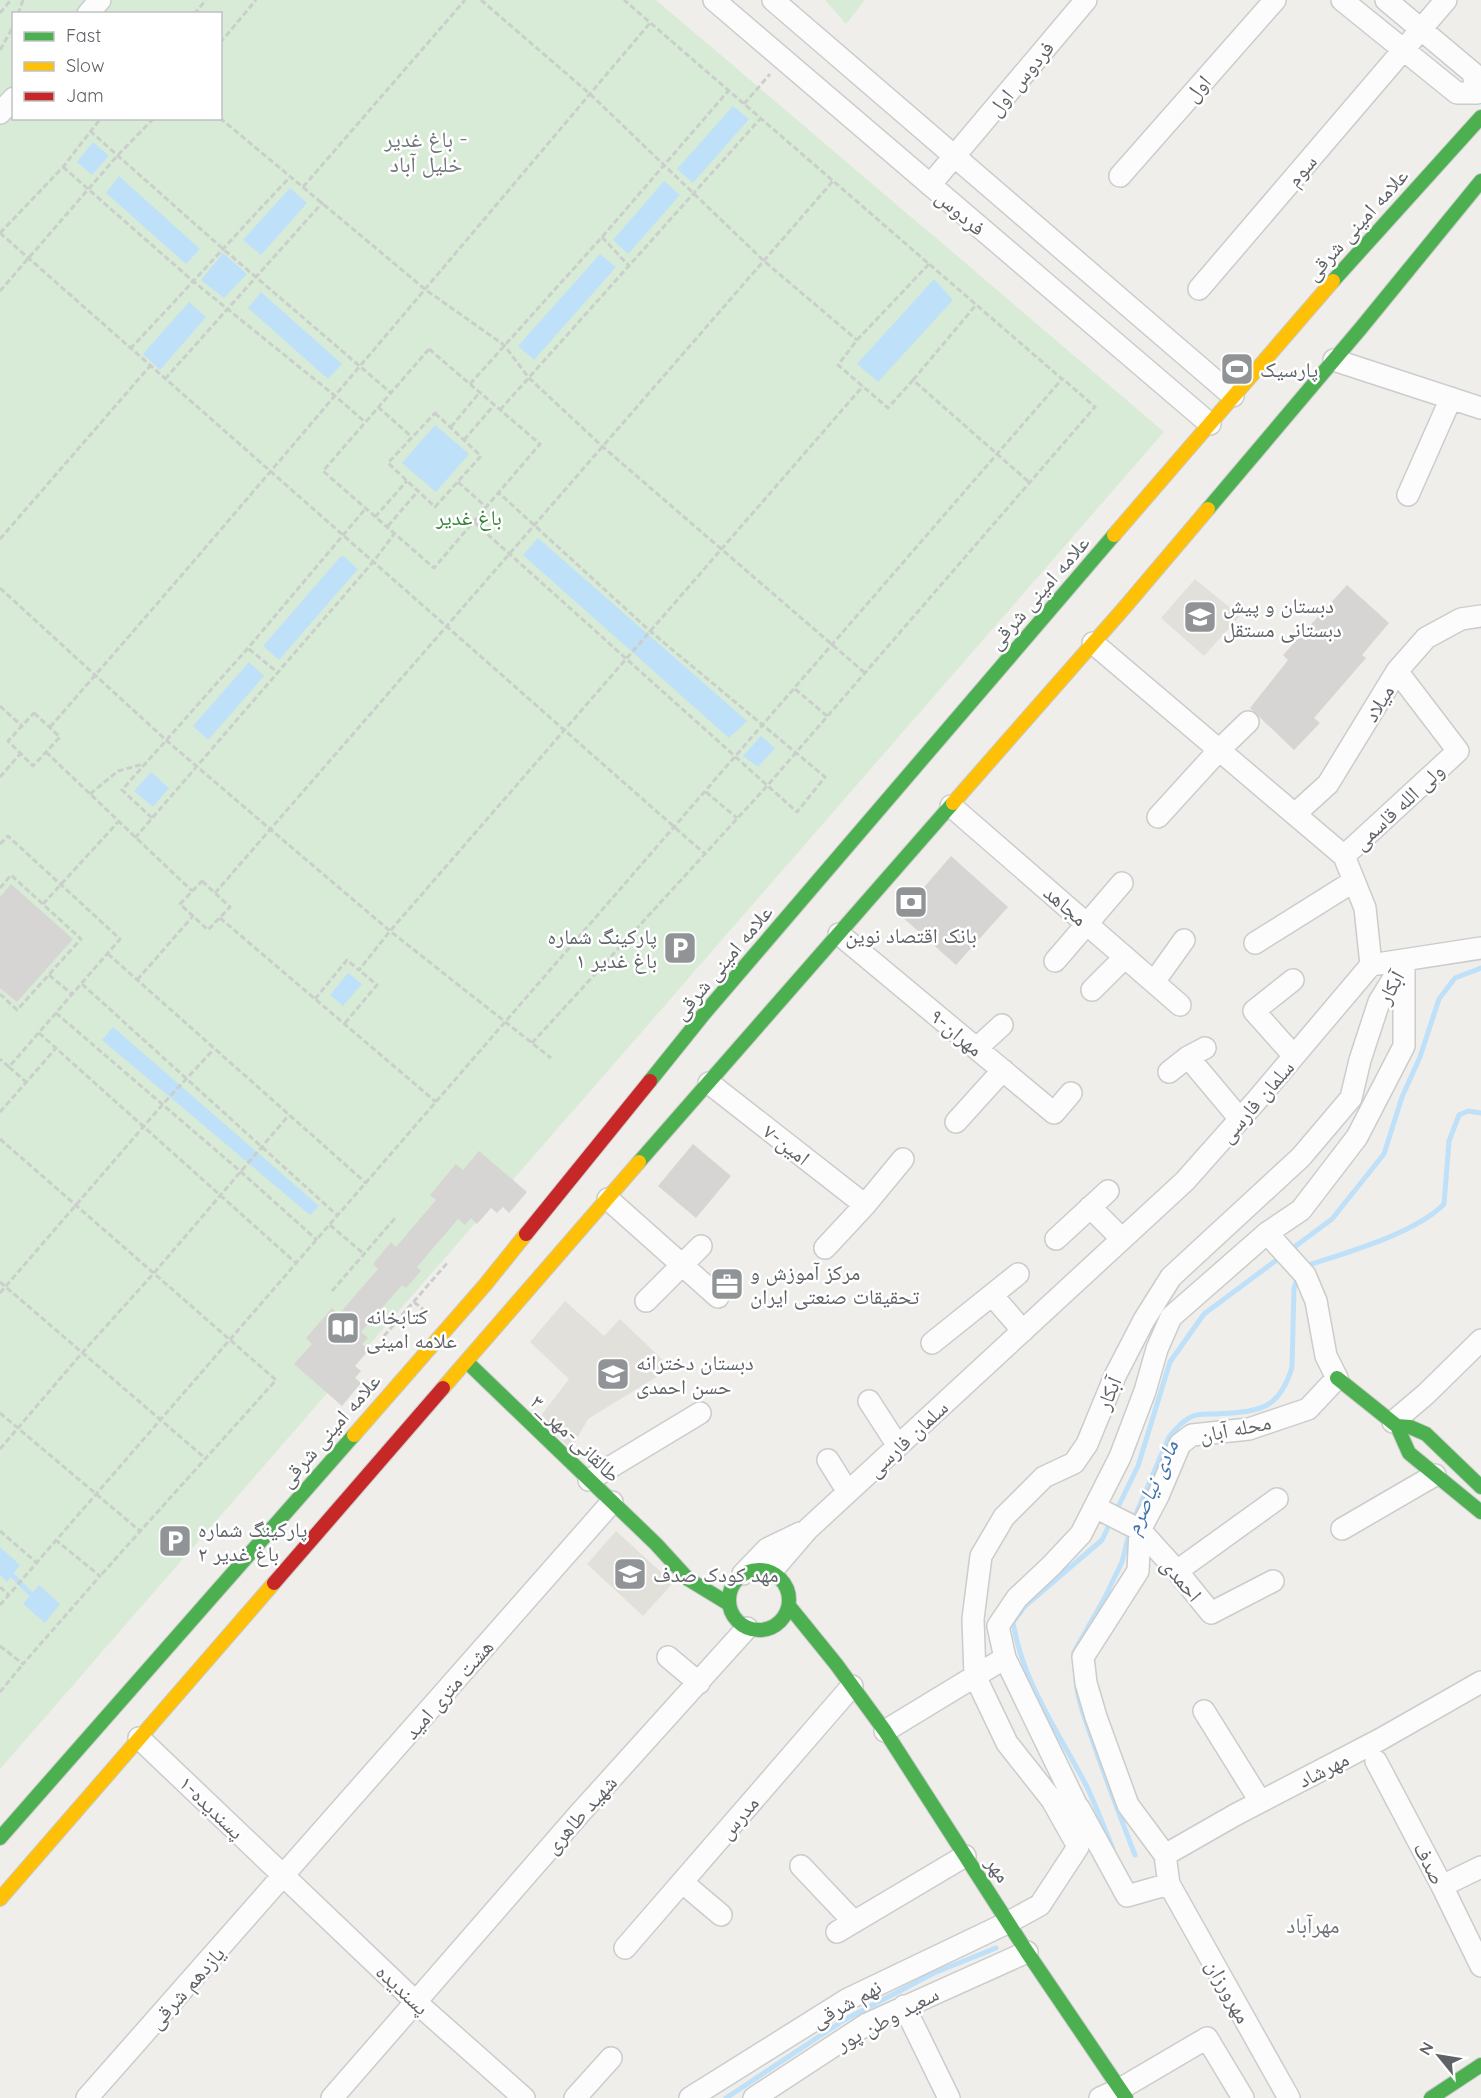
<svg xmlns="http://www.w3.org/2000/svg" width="1481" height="2098" viewBox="0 0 1481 2098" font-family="Quicksand,'Noto Naskh Arabic',sans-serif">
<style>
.education{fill:#e2e0da}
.green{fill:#d8ebd6}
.water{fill:#bfe0f9}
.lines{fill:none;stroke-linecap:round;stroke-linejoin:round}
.stream{stroke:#bfe0f9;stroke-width:5}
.building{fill:#d6d5d3}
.street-casing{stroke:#cbcccc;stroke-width:24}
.fast-casing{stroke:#cacacb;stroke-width:16}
.slow-casing{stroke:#cacacb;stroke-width:16}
.jam-casing{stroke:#cacacb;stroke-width:16}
.path{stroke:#cacfcc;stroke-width:3;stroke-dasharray:6 3;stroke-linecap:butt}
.street{stroke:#fdfcfc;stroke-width:21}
.fast{stroke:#4caf50;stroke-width:14}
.slow{stroke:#ffc107;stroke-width:14}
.jam{stroke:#c62828;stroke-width:14}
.labels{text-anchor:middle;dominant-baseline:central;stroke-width:5;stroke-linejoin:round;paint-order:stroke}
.street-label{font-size:21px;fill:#5f6368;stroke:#fff}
.poi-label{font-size:21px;fill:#5f6368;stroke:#fff;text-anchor:start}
.park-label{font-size:21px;fill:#348238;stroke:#fff}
.neighbourhood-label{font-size:22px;fill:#70757a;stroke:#fff}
.water-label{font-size:22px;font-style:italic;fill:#4174aa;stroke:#fff}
</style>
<rect width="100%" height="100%" fill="#efeeea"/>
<!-- education -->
<path class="education" d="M 1195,579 L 1240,616 L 1204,656 L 1161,618 Z
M 565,1301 L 604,1336 L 620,1319 L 671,1368 L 588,1419 L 571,1449 L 539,1418 L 569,1379 L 530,1342 Z
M 616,1531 L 673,1583 L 643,1616 L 587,1564 Z"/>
<!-- green -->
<path class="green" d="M 0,0 L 96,0 L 84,13 L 14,14 L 13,92 L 0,107 Z
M 100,0 L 656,0 L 1164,432 L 0,1769 L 0,113 L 13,98 L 14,118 L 220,118 L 220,14 L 88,13 Z
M 825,0 L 865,0 L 846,24 Z"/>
<!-- water -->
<path class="water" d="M 733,106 L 749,119 L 693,183 L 677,169 Z
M 93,142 L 109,156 L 92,175 L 77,162 Z
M 119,176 L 200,249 L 186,264 L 106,193 Z
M 664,181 L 680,195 L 628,254 L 613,240 Z
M 290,188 L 307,203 L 261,255 L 243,240 Z
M 223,253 L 247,274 L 224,298 L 201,280 Z
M 600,254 L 616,267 L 534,360 L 518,346 Z
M 934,279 L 953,300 L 878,382 L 857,364 Z
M 261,292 L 342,364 L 328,379 L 248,308 Z
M 189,302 L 206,317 L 160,370 L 143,354 Z
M 435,425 L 469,454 L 436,492 L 402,463 Z
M 538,538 L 747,721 L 729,738 L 523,555 Z
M 342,555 L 358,569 L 279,660 L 263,646 Z
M 249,662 L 264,676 L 208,740 L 193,726 Z
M 761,736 L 775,748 L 758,767 L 743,756 Z
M 151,772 L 169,788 L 153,807 L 134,791 Z
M 348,973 L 362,984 L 343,1006 L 330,995 Z
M 113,1027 L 319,1206 L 310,1215 L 102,1040 Z
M 0,1547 L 20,1565 L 7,1582 L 0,1575 Z
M 39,1585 L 60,1604 L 45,1623 L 23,1604 Z"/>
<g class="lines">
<!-- stream -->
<path class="stream" d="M 1289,1251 L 1332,1219 L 1384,1154 L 1402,1097 L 1420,1057 L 1439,999 L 1455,978 L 1481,968
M 1305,1269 L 1309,1265 C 1348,1252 1416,1233 1444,1204 L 1449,1141 L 1459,1115 L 1468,1111 L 1481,1113
M 1116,1511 L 1138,1466 L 1170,1362 L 1204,1314 L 1282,1256
M 1112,1519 L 1102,1540 L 1025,1606 L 1013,1622 C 1022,1681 1059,1733 1086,1785 C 1096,1805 1104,1828 1113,1849
M 1133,1521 L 1169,1437 C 1176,1429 1183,1420 1193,1416 C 1200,1413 1210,1414 1217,1414 C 1257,1411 1279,1412 1292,1367 L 1294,1288 L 1298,1276
M 12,1575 L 31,1594
M 1074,1657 L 1074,1652 L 1104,1599 L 1122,1562 L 1130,1530
M 1076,1681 C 1078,1703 1087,1724 1094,1745 C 1107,1782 1121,1819 1135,1855
M 726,2098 L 844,2020 L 934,1973 L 996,1948"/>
</g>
<!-- building -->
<path class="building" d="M 1347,585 L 1389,623 L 1362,655 L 1366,658 L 1314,718 L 1320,723 L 1294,750 L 1250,708 L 1288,660 L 1283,655 Z
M 951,856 L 1008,907 L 956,965 L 900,915 Z
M 11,884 L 73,939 L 17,1002 L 0,988 L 0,897 Z
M 693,1144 L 731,1176 L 696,1218 L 658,1186 Z
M 479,1151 L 527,1192 L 509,1213 L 503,1207 L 497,1213 L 491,1208 L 477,1224 L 471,1218 L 465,1225 L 458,1219 L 417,1267 L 421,1271 L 406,1288 L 402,1285 L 361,1332 L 368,1338 L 362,1344 L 369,1350 L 355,1366 L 361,1371 L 355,1378 L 361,1383 L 342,1406 L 294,1364 L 312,1344 L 306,1338 L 332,1308 L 339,1314 L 378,1269 L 373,1264 L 391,1242 L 396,1247 L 436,1200 L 430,1195 L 456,1164 L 463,1170 Z"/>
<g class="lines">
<defs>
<path id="street" d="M 714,0 L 1210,424
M 773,0 L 1233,396
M 1342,0 L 1457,93 L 1477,93 L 1473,73 L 1386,0
M 88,14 L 100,0
M 0,113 L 14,98
M 1120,176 L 1275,0
M 930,185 L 1086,0
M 1199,289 L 1446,0
M 1334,360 L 1481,408
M 1408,495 L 1451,398
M 951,806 L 1180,1005
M 1295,814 L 1328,784 L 1397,671 L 1426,638 L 1461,619 L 1481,616
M 1158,817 L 1219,750 L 1248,722
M 1344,856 L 1458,751 L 1397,671
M 839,934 L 1054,1113 L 1071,1093
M 1255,943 L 1354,881
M 1055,961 L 1122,883
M 1371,965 L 1481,948
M 1293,980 L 1254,1011 L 1294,1056
M 1154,982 L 1184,940
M 1092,990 L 1125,957
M 977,1048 L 1002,1025
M 1188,1057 L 1240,1119
M 1169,1072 L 1188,1057 L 1205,1048
M 709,1083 L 865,1205
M 956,1122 L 1003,1070
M 608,1199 L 718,1297
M 1090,1207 L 1122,1239
M 1267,1233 L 1305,1275 L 1316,1301 L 1326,1356 L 1337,1378 L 1308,1409 L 1249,1429 L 1192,1435 L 1180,1444 L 1158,1496 L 1140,1530 L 1138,1571 L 1083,1657 L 1086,1683 L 1096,1717 L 1128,1805 L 1165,1855 L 1169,1884 L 1289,2098
M 1056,1239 L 1108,1191
M 825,1248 L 865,1205 L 903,1159
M 992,1295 L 1023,1331
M 646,1301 L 701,1246
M 932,1343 L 1018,1274
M 869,1401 L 898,1446
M 1393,1422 L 1426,1394 L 1481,1340
M 828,1460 L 848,1492
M 589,1480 L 700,1413
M 1095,1507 L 1140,1530 L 1177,1571 L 1211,1613 L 1273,1581
M 1342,1529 L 1435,1475
M 1177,1571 L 1277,1499
M 771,1572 L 808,1529 L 1185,1181 L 1256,1101 L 1371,965 L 1365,908 L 1344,856 L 1093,643
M 743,1574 L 767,1549 L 800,1533
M 668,1657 L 699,1683
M 1204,1711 L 1260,1801
M 885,1731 L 1005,1658
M 139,1738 L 417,2003 L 524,2098
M 1376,1761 L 1442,1886 L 1481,1966
M 1079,1808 L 1127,1896 L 1169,1884
M 1075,1841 L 1052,1800 L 1007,1743 L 975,1676 L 973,1619 L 981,1556 L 1004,1517 L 1044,1477 L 1074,1463 L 1087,1444 L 1115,1376 L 1144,1320 L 1171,1277 L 1301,1157 L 1351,1098 L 1360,1060 L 1379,1002 L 1404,961
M 1165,1855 L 1235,1815 L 1381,1739 L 1481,1682
M 801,1866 L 854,1922
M 682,1882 L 721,1915
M 1442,1886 L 1481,1867
M 837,1932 L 965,1856
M 625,1948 L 852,1686
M 904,2006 L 949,2098
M 87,2098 L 612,1502
M 332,2098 L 580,1813 L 747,1628
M 575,2098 L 611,2058
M 690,2098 L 848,1999 L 1009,1922 L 1040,1905 L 1078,1847 L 1075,1802 L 1005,1658 L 998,1626 L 1017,1598 L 1051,1566 L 1081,1534 L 1120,1457 L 1145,1391 L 1157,1349 L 1171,1317 L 1267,1233 L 1301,1210 L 1357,1137 L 1404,1046 L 1404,961
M 754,2098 L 867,2024 L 1027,1952
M 1100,2098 L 1120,2089 L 1207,2038 L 1243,2098"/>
<path id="fast" d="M 1333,281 L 1481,117
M 1208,509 L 1361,328 L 1481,181
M 650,1081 L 703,1015 L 1114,535
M 639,1162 L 953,803
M 467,1362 L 656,1544 L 688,1579 L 729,1604
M 1337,1378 L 1397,1426 L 1409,1453 L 1481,1512
M 1397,1426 L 1410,1427 L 1426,1434 L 1481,1487
M729 1600a30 30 0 1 1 60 0a30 30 0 1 1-60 0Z
M 789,1606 L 836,1664 L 885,1731 L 1027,1952 L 1126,2098
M 0,1838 L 354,1435
M 1431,2098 L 1481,2065"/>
<path id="slow" d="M 1114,535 L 1333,281
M 953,803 L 1125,607 L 1208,509
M 443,1388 L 639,1162
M 354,1435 L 485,1285 L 526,1234
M 0,1899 L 274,1583"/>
<path id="jam" d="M 526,1234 L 650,1081
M 274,1583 L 443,1388"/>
</defs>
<!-- street casing -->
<use href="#street" class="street-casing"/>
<!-- fast casing -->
<use href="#fast" class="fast-casing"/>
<!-- slow casing -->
<use href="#slow" class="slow-casing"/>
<!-- jam casing -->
<use href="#jam" class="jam-casing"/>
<!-- path -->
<path class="path" d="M 481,0 L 590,94 L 764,261 L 857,340
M 0,13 L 11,0
M 18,14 L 23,0
M 194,14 L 206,0
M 220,43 L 256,0
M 0,50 L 14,25
M 744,104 L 770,74
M 220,118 L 426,290 L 504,345 L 529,378 L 603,447 L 865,673
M 90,131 L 222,248 L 391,393
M 63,167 L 194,282 L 334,395 L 365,422
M 303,187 L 465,0
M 0,233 L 705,854
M 0,233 L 63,167 L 101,118
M 602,237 L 629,266
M 929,264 L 857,340 L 838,365 L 888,408 L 913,380 L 1030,483
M 0,291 L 118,155 L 154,118
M 130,349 C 184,292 236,234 290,177
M 429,349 L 540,444 L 434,568 L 323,471 Z
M 165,379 L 323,202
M 913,380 L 976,305
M 470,384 L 602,237 L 729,90
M 378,407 L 412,437
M 500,410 L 760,119
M 435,413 L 481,456 L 435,507 L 388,463 Z
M 451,427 L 479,393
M 464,440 L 494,405
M 458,482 L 486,507
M 375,517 L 407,481
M 474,522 L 797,812 L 825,777 L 650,631 L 499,493
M 388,526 L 418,491
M 0,539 L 150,366
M 0,588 L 167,741 L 270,829 L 390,931 L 551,1058
M 249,649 L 277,672
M 795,689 L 827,716
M 0,706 L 22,726
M 34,713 L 60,737 L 33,766 L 8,741 Z
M 50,727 C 253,495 451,258 650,23
M 46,752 L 192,891
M 0,777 L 20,754
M 706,792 L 737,818
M 90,794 L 118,771 L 147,763
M 152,818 L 122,790 L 248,648 L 366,508
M 135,838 L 373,562 L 395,533
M 0,844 L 8,836 L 120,939 L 9,1067 L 0,1059
M 202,881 L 230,907 L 208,930 L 180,904 Z
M 0,888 L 11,875 L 81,939 L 17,1010 L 0,994
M 215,893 L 833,181
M 43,904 L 119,821
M 220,918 L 436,1102
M 108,954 L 366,1183
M 49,975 L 72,994
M 137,980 L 193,916
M 82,984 L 338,1216
M 315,999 L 347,960 L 359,970 L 390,931 L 863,386
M 56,1013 L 240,1171 L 317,1240
M 345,1023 L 377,985 L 359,970
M 39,1033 L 296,1263
M 532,1043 L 767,786 L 1095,407 L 1063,379
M 9,1067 L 26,1082
M 0,1112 L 57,1047
M 0,1139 L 276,1380 L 100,1576
M 330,1225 L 364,1254
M 0,1282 L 205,1458
M 332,1291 L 396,1217
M 0,1293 L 163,1104 L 214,1049
M 414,1302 L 429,1314
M 384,1336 L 448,1262
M 0,1413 L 140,1531
M 0,1449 L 82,1353 L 154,1273 L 289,1115
M 0,1531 L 37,1563
M 0,1587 L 9,1595
M 0,1605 L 1062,379 L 624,0
M 0,1646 L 23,1664 L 100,1576 L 57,1541
M 0,1692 L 23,1664"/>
<!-- street -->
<use href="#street" class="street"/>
<!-- fast -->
<use href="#fast" class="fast"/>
<!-- slow -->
<use href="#slow" class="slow"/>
<!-- jam -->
<use href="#jam" class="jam"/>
</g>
<!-- icons -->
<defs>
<symbol id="stadium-square" viewBox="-11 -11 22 22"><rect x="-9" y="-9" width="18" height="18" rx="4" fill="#919496" stroke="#fff"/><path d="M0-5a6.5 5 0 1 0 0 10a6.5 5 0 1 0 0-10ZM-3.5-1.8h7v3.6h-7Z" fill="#fff"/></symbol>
<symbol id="school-square" viewBox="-11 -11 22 22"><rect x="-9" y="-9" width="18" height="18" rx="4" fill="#919496" stroke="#fff"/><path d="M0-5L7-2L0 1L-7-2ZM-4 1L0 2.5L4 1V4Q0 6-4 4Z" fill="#fff"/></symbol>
<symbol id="bank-square" viewBox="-11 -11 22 22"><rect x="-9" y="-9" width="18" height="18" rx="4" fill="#919496" stroke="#fff"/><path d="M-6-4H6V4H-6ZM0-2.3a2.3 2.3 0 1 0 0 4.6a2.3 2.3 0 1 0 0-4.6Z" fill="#fff"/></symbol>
<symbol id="parking-square" viewBox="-11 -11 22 22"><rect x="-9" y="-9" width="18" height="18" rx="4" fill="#919496" stroke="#fff"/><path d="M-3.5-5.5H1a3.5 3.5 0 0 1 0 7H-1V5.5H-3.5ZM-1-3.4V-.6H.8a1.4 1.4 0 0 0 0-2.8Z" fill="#fff"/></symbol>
<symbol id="office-square" viewBox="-11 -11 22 22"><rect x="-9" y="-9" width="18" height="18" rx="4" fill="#919496" stroke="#fff"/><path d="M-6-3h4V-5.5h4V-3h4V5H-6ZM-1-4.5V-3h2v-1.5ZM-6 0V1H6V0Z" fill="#fff"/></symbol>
<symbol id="library-square" viewBox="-11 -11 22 22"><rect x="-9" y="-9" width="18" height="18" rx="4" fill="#919496" stroke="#fff"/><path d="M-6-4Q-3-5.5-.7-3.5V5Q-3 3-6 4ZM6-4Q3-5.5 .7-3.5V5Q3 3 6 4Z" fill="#fff"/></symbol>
</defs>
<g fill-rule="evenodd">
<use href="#stadium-square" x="1218" y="350" width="38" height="38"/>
<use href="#school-square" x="1181" y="598" width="38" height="38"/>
<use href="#bank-square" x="892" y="883" width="38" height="38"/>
<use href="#parking-square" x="661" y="929" width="38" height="38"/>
<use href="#office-square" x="708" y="1265" width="38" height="38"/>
<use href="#library-square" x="324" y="1309" width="38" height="38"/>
<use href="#school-square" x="594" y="1355" width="38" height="38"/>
<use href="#parking-square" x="156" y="1522" width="38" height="38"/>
<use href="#school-square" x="611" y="1555" width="38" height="38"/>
</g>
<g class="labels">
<!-- street labels -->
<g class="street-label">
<text transform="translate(1020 78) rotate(-50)">فردوس اول</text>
<text transform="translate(1197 88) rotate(-49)">اول</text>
<text transform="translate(1301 170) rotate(-50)">سوم</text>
<text transform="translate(961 212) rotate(41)">فردوس</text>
<text transform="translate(1356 224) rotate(-48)">علامه امینی شرقی</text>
<text transform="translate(1038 592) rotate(-49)">علامه امینی شرقی</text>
<text transform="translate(1378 703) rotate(-59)">میلاد</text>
<text transform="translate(1398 806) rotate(-43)">ولی الله قاسمی</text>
<text transform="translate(1066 905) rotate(41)">مجاهد</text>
<text transform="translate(722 962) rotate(-50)">علامه امینی شرقی</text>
<text transform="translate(1390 987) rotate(-61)">آبکار</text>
<text transform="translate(957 1032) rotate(40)">۹-مهران</text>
<text transform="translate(1256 1101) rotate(-49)">سلمان فارسی</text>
<text transform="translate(787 1144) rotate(38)">۷-امین</text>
<text transform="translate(1108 1393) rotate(-67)">آبکار</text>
<text transform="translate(1235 1428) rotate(-11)">محله آبان</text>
<text transform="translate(329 1430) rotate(-49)">علامه امینی شرقی</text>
<text transform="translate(576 1438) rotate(44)">۳_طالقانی-مهر</text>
<text transform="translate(907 1438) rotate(-43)">سلمان فارسی</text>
<text transform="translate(1182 1579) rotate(50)">احمدی</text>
<text transform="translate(448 1689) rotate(-49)">هشت متری امید</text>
<text transform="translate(1323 1769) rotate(-27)">مهرشاد</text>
<text transform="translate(212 1807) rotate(44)">۱-پسندیده</text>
<text transform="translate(580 1814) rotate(-48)">شهید طاهری</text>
<text transform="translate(738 1817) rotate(-49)">مدرس</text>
<text transform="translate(1430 1863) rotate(63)">صدف</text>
<text transform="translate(999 1869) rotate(56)">مهر</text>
<text transform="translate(186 1987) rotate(-48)">یازدهم شرقی</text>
<text transform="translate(403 1989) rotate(43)">پسندیده</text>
<text transform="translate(1229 1991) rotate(61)">مهرورزان</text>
<text transform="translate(846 2003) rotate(-29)">نهم شرقی</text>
<text transform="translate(887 2018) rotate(-28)">سعید وطن پور</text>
</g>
<!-- poi labels -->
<g class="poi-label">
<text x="1260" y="369">پارسیک</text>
<text x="1223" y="605">دبستان و پیش<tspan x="1223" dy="24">دبستانی مستقل</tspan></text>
<text x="911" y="935" text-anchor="middle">بانک اقتصاد نوین</text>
<text x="657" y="936" text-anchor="end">پارکینگ شماره<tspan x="657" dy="24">۱ باغ غدیر</tspan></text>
<text x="750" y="1272">مرکز آموزش و<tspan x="750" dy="24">تحقیقات صنعتی ایران</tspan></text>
<text x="366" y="1316">کتابخانه<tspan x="366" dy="24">علامه امینی</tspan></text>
<text x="636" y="1362">دبستان دخترانه<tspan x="636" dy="24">حسن احمدی</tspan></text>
<text x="198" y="1529">پارکینگ شماره<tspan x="198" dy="24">۲ باغ غدیر</tspan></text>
<text x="653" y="1574">مهد کودک صدف</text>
</g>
<!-- park labels -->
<g class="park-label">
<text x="469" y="517">باغ غدیر</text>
</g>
<!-- neighbourhood labels -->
<g class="neighbourhood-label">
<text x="426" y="139">باغ غدیر -<tspan x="426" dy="25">خلیل آباد</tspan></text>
<text x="1313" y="1925">مهرآباد</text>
</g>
<!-- water labels -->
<g class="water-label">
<text transform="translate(1151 1487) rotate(-66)">مادی نیاصرم</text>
</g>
</g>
<!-- legend -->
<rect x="12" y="12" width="210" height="108" fill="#ffffff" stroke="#bfc1c3" stroke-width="1.5"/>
<rect x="24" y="32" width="30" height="9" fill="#4caf50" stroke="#bfc1c3" stroke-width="1.5"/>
<text x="66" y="42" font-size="18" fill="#5f6368">Fast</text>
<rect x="24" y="62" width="30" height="9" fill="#ffc107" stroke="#bfc1c3" stroke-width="1.5"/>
<text x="66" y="72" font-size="18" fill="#5f6368">Slow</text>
<rect x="24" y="92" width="30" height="9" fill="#c62828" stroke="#bfc1c3" stroke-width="1.5"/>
<text x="66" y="102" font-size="18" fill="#5f6368">Jam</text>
<!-- north arrow -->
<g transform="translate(1439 2056) rotate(300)" stroke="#ffffff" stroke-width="4.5" paint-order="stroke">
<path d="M0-4.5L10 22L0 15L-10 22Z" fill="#5f6368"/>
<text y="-9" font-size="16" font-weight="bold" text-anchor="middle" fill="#5f6368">N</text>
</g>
</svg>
